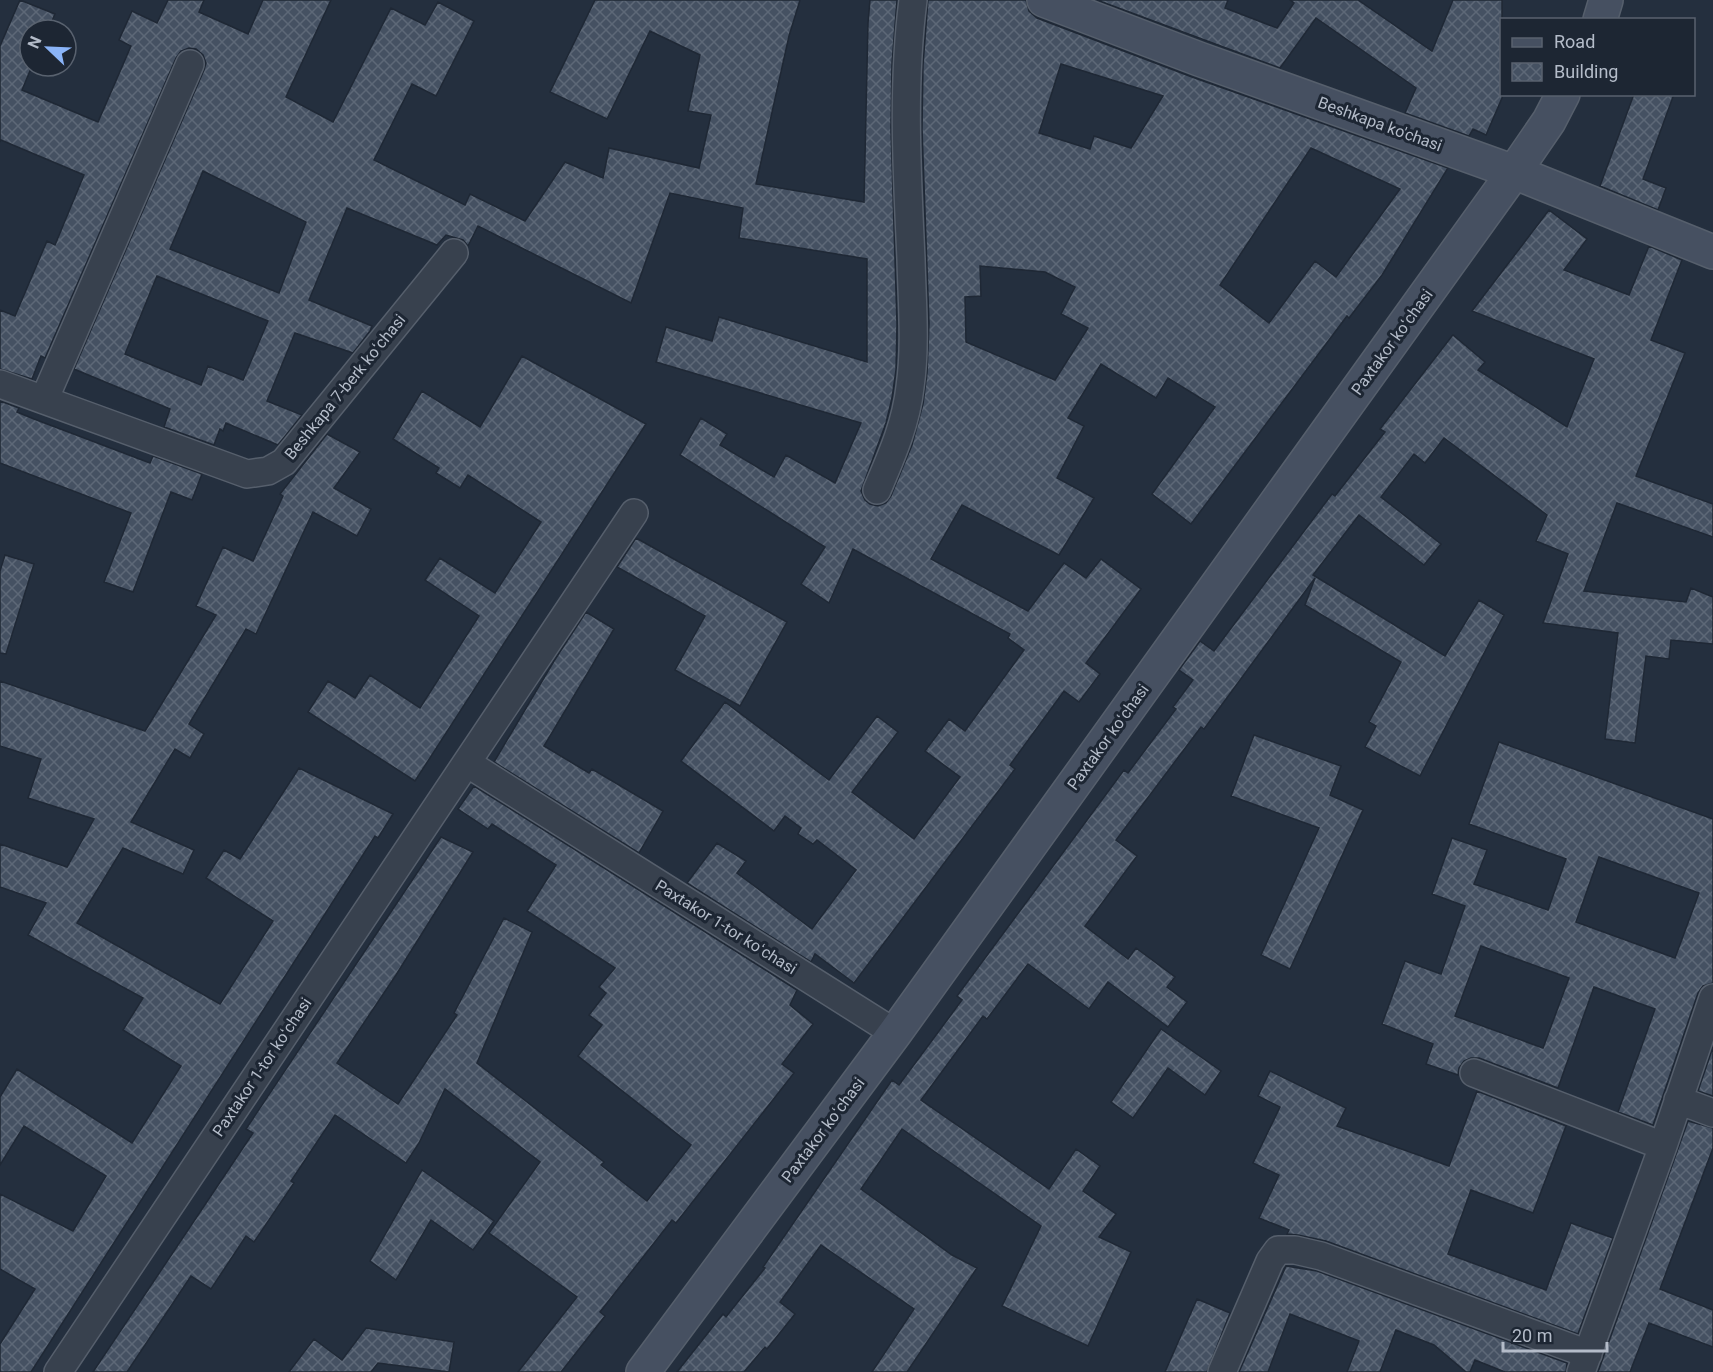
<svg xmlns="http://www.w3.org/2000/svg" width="1713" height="1372" viewBox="0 0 1713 1372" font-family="Roboto,sans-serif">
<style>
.building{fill:url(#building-cross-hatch);stroke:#1f2835;stroke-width:1.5;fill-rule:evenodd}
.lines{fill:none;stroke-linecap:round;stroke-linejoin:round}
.street-casing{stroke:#565f6c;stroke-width:30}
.secondary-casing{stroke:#565f6c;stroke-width:36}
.street{stroke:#38414e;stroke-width:27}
.secondary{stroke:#465061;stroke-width:33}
.labels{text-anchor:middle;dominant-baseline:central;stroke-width:6;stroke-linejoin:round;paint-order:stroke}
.street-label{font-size:16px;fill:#b4bcc9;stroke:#1d2633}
</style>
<defs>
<pattern id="building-cross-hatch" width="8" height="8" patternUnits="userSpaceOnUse" patternTransform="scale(1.5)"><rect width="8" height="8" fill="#455162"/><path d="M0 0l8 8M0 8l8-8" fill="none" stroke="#5d6877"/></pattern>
</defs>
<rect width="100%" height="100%" fill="#242f3e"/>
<!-- building -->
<path class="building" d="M 20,0 L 55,14 L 48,30 L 30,30 L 30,66 L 32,66 L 22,90 L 98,122 L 131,46 L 119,40 L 132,11 L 157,23 L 168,0 L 204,0 L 199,12 L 248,34 L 263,0 L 331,0 L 286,97 L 333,122 L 391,8 L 425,25 L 438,2 L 474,21 L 436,96 L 412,84 L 374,160 L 465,205 L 470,194 L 525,221 L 565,162 L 603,178 L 609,148 L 699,168 L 711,115 L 688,111 L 700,55 L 650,31 L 607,119 L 550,92 L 595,0 L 800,0 L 789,36 L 756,184 L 864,202 L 868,23 L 870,0 L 897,0 L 892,64 L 891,129 L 897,324 L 896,370 L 892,398 L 886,423 L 861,491 L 865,500 L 870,504 L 878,506 L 886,503 L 891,496 L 912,445 L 923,404 L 927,373 L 929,323 L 922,129 L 923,65 L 928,0 L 1026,0 L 1029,11 L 1037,18 L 1192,77 L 1448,168 L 1382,275 L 1349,318 L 1347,316 L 1191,524 L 1152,494 L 1215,407 L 1168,378 L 1156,398 L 1101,364 L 1068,418 L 1084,426 L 1057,478 L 1094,498 L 1059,555 L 962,505 L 931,559 L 1028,611 L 1064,563 L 1086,578 L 1101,559 L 1141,589 L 1086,663 L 1100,674 L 1079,702 L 1064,691 L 1010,765 L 1015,769 L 854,983 L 815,954 L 811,962 L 687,883 L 717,843 L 746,861 L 737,873 L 812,929 L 856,870 L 817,840 L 813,844 L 798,834 L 801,828 L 785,816 L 774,831 L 681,761 L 725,702 L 829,780 L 877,716 L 898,732 L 852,792 L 914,839 L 960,777 L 925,751 L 949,719 L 965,731 L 1024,650 L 1008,638 L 1010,634 L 853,549 L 829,603 L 801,584 L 825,547 L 680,455 L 701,418 L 727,434 L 720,445 L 774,477 L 786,455 L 835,483 L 861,423 L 656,362 L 666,327 L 712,341 L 719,317 L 867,362 L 867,259 L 739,238 L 743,208 L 670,193 L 631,303 L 478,226 L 468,246 L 463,240 L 446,235 L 437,245 L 347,208 L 309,300 L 372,326 L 370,331 L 353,353 L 295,333 L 267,401 L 302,415 L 278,445 L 226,423 L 223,431 L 220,429 L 214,445 L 164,427 L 170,409 L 74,369 L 204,70 L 206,63 L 203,55 L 196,49 L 189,48 L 181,51 L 176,58 L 45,358 L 41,356 L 32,379 L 0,369 L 0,310 L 15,316 L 47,241 L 55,245 L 84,175 L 1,140 L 0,142 L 0,46 ZM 1061,64 L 1163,96 L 1131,148 L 1094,136 L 1090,149 L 1039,133 ZM 1311,148 L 1400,189 L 1336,277 L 1315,261 L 1269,323 L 1220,285 ZM 203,171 L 306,222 L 279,293 L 170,249 ZM 980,266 L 1045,272 L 1075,287 L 1061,314 L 1088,328 L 1055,380 L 966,342 L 965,297 L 981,296 ZM 157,276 L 268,321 L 243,380 L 208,366 L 201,385 L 125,354 Z
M 1097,0 L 1228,0 L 1225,8 L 1277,28 L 1294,3 L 1290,0 L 1358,0 L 1432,51 L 1453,0 L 1502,0 L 1502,98 L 1486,135 L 1473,129 L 1469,136 L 1405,113 L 1416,88 L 1316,18 L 1280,68 Z
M 1634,94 L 1674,94 L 1643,179 L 1666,188 L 1658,210 L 1600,186 Z
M 1549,210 L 1587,239 L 1564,270 L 1629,295 L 1649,246 L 1682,260 L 1651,340 L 1685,353 L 1636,476 L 1713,504 L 1713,537 L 1617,503 L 1584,591 L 1686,602 L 1691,588 L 1713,597 L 1713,644 L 1671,640 L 1669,659 L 1646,656 L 1635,743 L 1605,739 L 1618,633 L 1543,623 L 1568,554 L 1536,541 L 1547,515 L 1444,438 L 1425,463 L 1414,454 L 1381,497 L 1441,544 L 1424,565 L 1359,515 L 1313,575 L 1445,656 L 1479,600 L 1504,615 L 1420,776 L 1365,747 L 1376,726 L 1369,722 L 1401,662 L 1305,605 L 1315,578 L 1204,729 L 1201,727 L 1116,840 L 1137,856 L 1085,926 L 1128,959 L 1136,948 L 1175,977 L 1167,987 L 1187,1002 L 1168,1027 L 1108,982 L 1089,1009 L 1028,964 L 987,1019 L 983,1016 L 921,1100 L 1049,1189 L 1076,1149 L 1100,1166 L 1083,1191 L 1116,1214 L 1099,1237 L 1131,1252 L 1088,1346 L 1002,1306 L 1041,1226 L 902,1129 L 861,1189 L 952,1255 L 977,1268 L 907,1372 L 872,1372 L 914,1309 L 821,1245 L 780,1302 L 795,1314 L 767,1349 L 765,1347 L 744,1372 L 677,1372 L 723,1314 L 726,1317 L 765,1268 L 763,1267 L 892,1080 L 899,1085 L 962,1000 L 957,996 L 1124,770 L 1128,773 L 1176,709 L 1173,707 L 1193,680 L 1179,670 L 1200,641 L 1214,651 L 1332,494 L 1335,496 L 1385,432 L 1380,429 L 1452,336 L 1453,335 L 1485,362 L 1478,370 L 1567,427 L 1594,359 L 1472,311 Z
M 522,356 L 646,424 L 415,781 L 308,712 L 328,681 L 355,698 L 370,675 L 420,708 L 479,616 L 425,580 L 440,558 L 495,593 L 541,522 L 468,475 L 460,488 L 436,473 L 439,468 L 393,439 L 422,391 L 480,427 Z
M 0,401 L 19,408 L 17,412 L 34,419 L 150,463 L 153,456 L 202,474 L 192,500 L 171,492 L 133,592 L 104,582 L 131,513 L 0,463 Z
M 327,434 L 360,452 L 334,488 L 371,509 L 357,536 L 313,512 L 256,634 L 246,629 L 189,724 L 204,734 L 190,758 L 175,749 L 131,822 L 194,850 L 183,874 L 123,848 L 77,923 L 220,1004 L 273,921 L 206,878 L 224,850 L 240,859 L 299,768 L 393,814 L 378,838 L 375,836 L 31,1372 L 0,1372 L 0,1344 L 35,1289 L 0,1269 L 0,1194 L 73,1231 L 106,1176 L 24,1126 L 0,1165 L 0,1097 L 17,1069 L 132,1143 L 181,1066 L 123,1030 L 143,998 L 28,935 L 46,903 L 0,887 L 0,844 L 67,867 L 94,819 L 28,798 L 41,759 L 0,746 L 0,681 L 145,731 L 216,615 L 196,606 L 223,547 L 253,561 L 283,496 L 280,494 Z
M 636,538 L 787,622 L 740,706 L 675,670 L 705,616 L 617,567 Z
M 5,555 L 34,564 L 6,654 L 0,653 L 0,571 Z
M 586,612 L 614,629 L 544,746 L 589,773 L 592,769 L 663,811 L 639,853 L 494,762 L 554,661 Z
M 1254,735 L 1341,766 L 1330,795 L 1363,810 L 1290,969 L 1261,955 L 1319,828 L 1231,796 Z
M 1499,742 L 1713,819 L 1713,983 L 1703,986 L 1698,993 L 1653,1125 L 1618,1112 L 1655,1009 L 1594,987 L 1558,1088 L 1479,1058 L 1471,1058 L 1464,1061 L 1459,1068 L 1458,1075 L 1426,1064 L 1433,1044 L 1382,1024 L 1405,961 L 1441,974 L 1465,906 L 1432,894 L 1452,838 L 1487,850 L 1474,884 L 1548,910 L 1566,859 L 1469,824 ZM 1599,857 L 1699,893 L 1675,958 L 1576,922 ZM 1481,946 L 1569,978 L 1543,1048 L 1455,1016 Z
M 474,786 L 797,990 L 790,1005 L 813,1024 L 782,1064 L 794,1073 L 676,1223 L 672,1220 L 600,1312 L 605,1316 L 561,1372 L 518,1372 L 577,1297 L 489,1233 L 540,1162 L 445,1089 L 419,1143 L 406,1163 L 335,1115 L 291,1181 L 294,1183 L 254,1242 L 246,1236 L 211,1289 L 191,1276 L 127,1372 L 93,1372 L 253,1133 L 246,1129 L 441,837 L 473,852 L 396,975 L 337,1063 L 398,1104 L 457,1015 L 454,1013 L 504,918 L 532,932 L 477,1063 L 604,1162 L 601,1165 L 647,1201 L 691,1145 L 578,1056 L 602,1025 L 589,1015 L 606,993 L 599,987 L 615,968 L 527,911 L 556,865 L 492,824 L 488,829 L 458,809 Z
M 1161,1029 L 1221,1071 L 1205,1095 L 1168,1068 L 1133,1118 L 1111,1102 Z
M 1713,1047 L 1713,1096 L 1698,1091 Z
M 1270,1071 L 1346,1108 L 1337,1126 L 1449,1166 L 1477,1091 L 1566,1126 L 1533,1213 L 1471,1190 L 1448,1254 L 1546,1290 L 1571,1223 L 1613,1238 L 1578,1334 L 1326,1241 L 1298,1235 L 1287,1234 L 1289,1230 L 1259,1218 L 1279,1175 L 1253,1163 L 1280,1107 L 1258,1096 Z
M 1688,1121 L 1713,1128 L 1713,1148 L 1660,1289 L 1713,1310 L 1713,1347 L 1649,1323 L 1630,1372 L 1598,1372 Z
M 422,1170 L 494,1221 L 473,1250 L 431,1220 L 396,1280 L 370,1261 Z
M 1286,1266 L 1317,1271 L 1567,1363 L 1566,1372 L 1505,1372 L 1475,1360 L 1470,1372 L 1466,1372 L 1434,1345 L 1396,1330 L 1380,1372 L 1347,1372 L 1359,1341 L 1290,1314 L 1268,1372 L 1239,1372 Z
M 1197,1299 L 1230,1313 L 1207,1372 L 1165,1372 Z
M 366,1328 L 454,1342 L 449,1372 L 378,1363 L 371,1372 L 289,1372 L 314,1339 L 342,1360 Z"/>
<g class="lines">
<defs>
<path id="street" d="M 0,384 L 247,474 L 268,471 L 284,462 L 454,253
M 44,400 L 190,64
M 877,490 C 891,457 906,424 910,387 C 916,345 912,302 911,259 C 907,173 902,86 913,0
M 467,763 L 895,1033
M 1474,1073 L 1663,1146
M 1678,1100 L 1713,1113
M 58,1372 L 634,513
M 1222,1372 L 1270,1261 L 1278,1250 L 1295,1250 L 1321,1256 L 1588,1354
M 1581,1372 L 1663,1146 L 1713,998"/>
<path id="secondary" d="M 1044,0 L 1199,59 L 1514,172 L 1713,252
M 1600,20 L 1606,0
M 643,1372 L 895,1033 L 1514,172 L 1549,121 L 1563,94"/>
</defs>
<!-- street casing -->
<use href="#street" class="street-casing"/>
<!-- secondary casing -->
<use href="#secondary" class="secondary-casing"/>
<!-- street -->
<use href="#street" class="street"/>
<!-- secondary -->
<use href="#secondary" class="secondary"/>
</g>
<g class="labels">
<!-- street labels -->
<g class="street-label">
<text transform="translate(1380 124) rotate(20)">Beshkapa ko'chasi</text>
<text transform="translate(1392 342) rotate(-54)">Paxtakor koʻchasi</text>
<text transform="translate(345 387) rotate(-51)">Beshkapa 7-berk koʻchasi</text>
<text transform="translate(1108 737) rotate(-54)">Paxtakor koʻchasi</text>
<text transform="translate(726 927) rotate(32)">Paxtakor 1-tor koʻchasi</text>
<text transform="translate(262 1067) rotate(-56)">Paxtakor 1-tor koʻchasi</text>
<text transform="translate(823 1130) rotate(-53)">Paxtakor koʻchasi</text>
</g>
</g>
<!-- legend -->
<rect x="1500" y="18" width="195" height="78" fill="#1d2633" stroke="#59626f" stroke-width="1.5"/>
<rect x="1512" y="38" width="30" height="9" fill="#465061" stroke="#59626f" stroke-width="1.5"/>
<text x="1554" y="48" font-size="18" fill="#b4bcc9">Road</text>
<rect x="1512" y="63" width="30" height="18" fill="url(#building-cross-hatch)" stroke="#59626f" stroke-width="1.5"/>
<text x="1554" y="78" font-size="18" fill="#b4bcc9">Building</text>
<!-- north arrow -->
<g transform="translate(48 48) rotate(293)"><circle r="28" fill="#1d2633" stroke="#59626f" stroke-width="1.5"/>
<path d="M0-4.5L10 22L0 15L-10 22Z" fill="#8ab4f8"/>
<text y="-9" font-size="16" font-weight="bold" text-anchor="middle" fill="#b4bcc9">N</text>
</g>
<!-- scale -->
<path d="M1503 1342v9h104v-9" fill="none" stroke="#b4bcc9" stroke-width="3"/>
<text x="1512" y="1342" font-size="18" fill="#b4bcc9" stroke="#1d2633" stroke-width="4.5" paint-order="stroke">20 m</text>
</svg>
